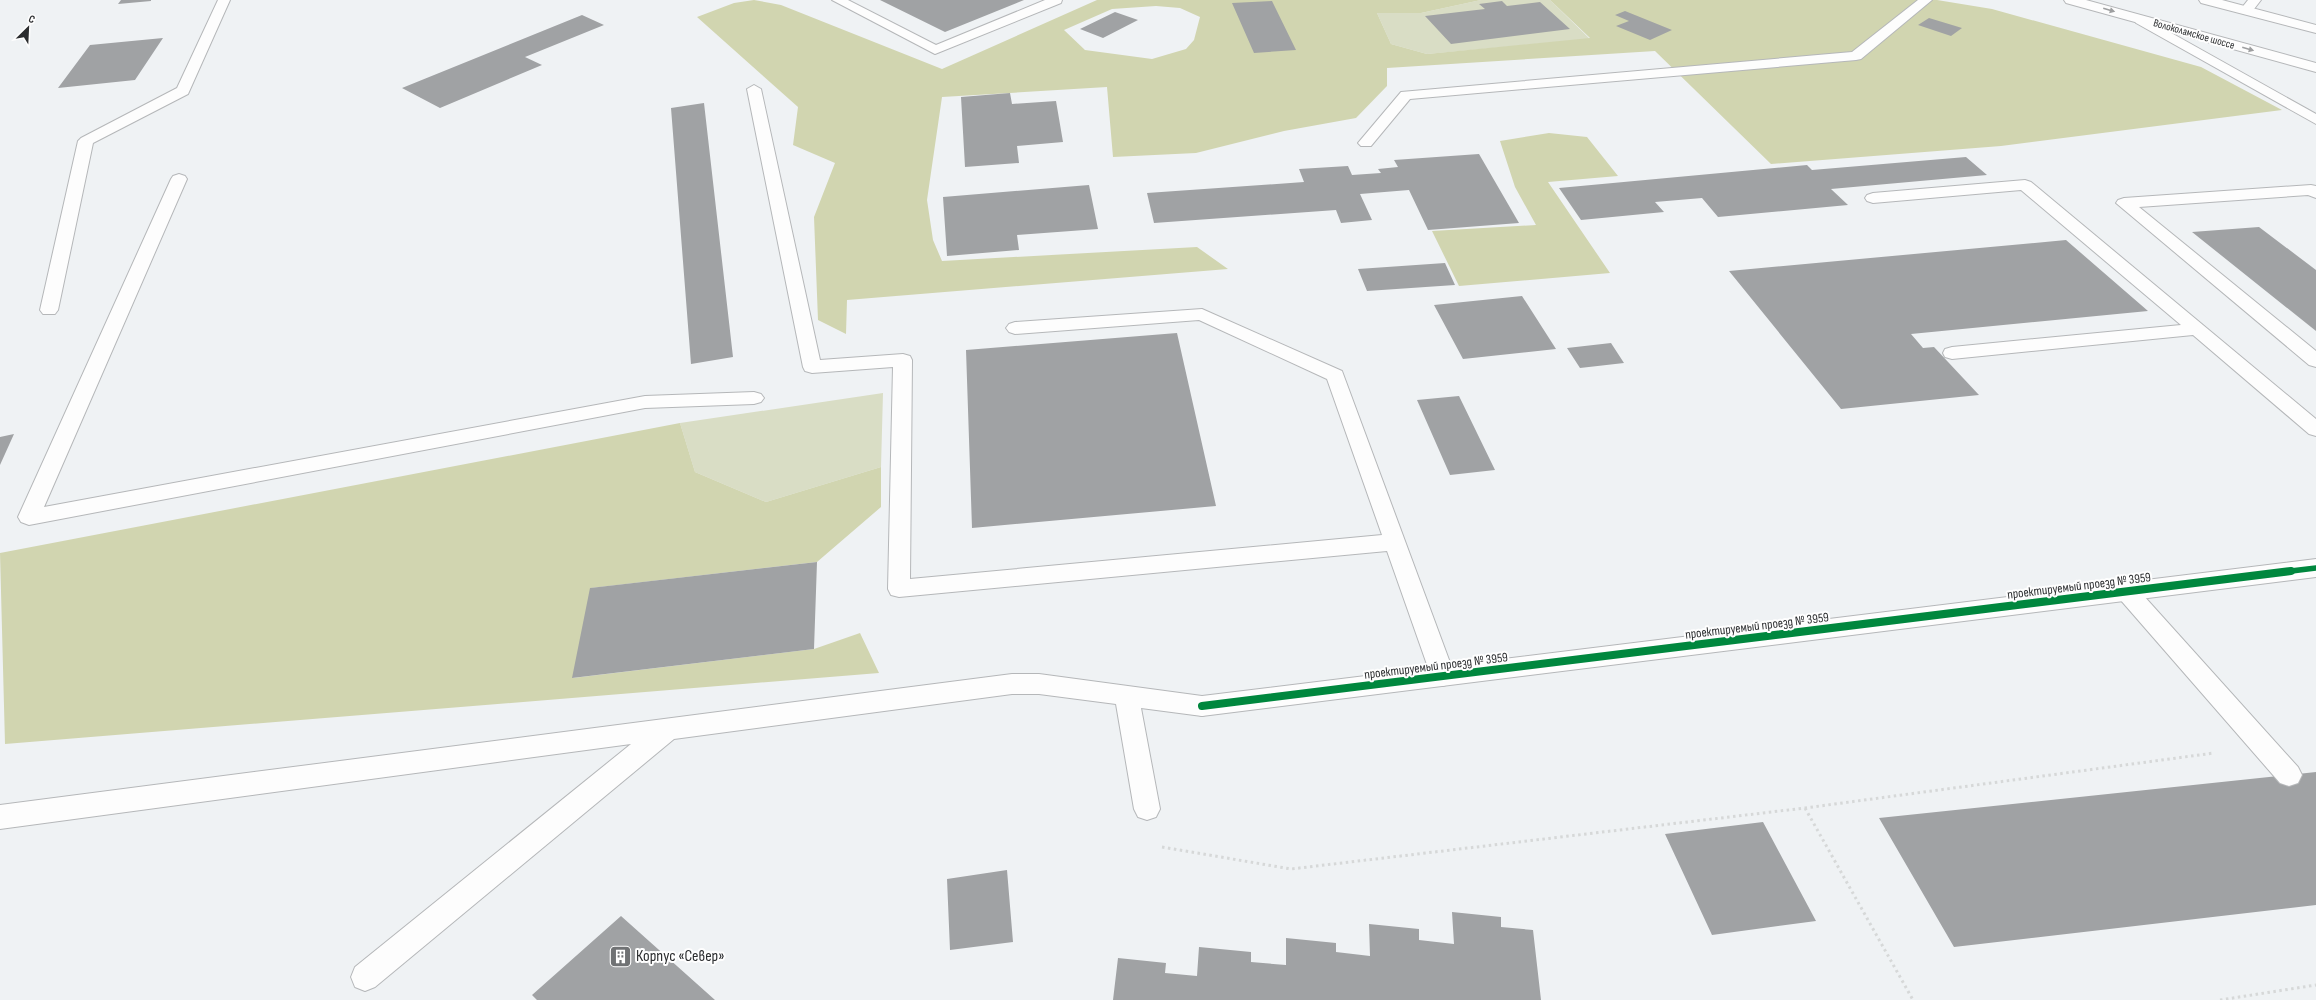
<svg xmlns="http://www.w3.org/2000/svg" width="2316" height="1000" viewBox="0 0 2316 1000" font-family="'Sofia Sans Condensed',sans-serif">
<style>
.green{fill:#d9ddc5}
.forest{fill:#d1d5b0;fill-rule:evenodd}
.building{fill:#a0a2a4}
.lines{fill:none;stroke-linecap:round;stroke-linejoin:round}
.service-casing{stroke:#b5b7b9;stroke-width:2}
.minor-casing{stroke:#b5b7b9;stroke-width:2}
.primary-casing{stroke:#b5b7b9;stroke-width:2}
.path{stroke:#d6d8d8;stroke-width:3;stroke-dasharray:2.5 3.5;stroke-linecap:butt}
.service{fill:#fdfdfd;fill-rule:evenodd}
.minor{fill:#fdfdfd;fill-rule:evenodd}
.primary{fill:#fdfdfd;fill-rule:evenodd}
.cycleway-far1-casing{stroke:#fefefe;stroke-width:8}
.cycleway-casing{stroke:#fefefe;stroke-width:10}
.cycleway-far1{stroke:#00873e;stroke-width:5.5}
.cycleway{stroke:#00873e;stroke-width:8}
.oneway{fill:#9e9fa0}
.labels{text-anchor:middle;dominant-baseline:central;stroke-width:4;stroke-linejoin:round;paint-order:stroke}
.far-street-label{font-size:11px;fill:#2b2d2f;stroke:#fefefe}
.street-label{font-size:13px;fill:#2b2d2f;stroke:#fefefe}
.near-poi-label{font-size:16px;fill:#2b2d2f;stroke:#fefefe;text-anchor:start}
</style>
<rect width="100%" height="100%" fill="#eff2f4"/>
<!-- green -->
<path class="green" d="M 1481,0 L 1550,0 L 1590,39 L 1427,54 L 1391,44 L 1377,13 L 1421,13 Z
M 883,393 L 881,467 L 766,502 L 695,472 L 680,423 Z"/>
<!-- forest -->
<path class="forest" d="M 754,0 L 781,5 L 942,69 L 1097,0 L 1481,0 L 1421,13 L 1377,13 L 1391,44 L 1427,54 L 1590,38 L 1550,0 L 1937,0 L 1992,9 L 2201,67 L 2282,110 L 2001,146 L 1771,164 L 1655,51 L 1387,68 L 1387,86 L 1356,118 L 1284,131 L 1196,153 L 1113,157 L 1107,87 L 942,97 L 927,200 L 933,240 L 942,261 L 1197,247 L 1228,269 L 847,300 L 846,334 L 818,320 L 814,217 L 835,163 L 793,145 L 798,107 L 697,17 L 734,3 ZM 1156,6 L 1180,8 L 1200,17 L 1194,40 L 1186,49 L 1152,59 L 1085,50 L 1064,30 L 1112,9 Z
M 1549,133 L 1587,137 L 1618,176 L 1548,182 L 1610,273 L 1459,286 L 1432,231 L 1536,225 L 1515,187 L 1500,141 Z
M 680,423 L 695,472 L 766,502 L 881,467 L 881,507 L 817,562 L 591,588 L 573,678 L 814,649 L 860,633 L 879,673 L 5,744 L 0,553 Z"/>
<!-- building -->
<path class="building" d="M 121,0 L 151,0 L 151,1 L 118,4 Z
M 880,0 L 1024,0 L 945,32 Z
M 1272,1 L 1296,50 L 1254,53 L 1232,3 Z
M 1502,1 L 1507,6 L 1540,2 L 1570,29 L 1451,44 L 1425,16 L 1485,9 L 1479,4 Z
M 1625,11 L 1672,30 L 1650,40 L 1616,26 L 1629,21 L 1615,15 Z
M 1115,12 L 1138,20 L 1103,38 L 1080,29 Z
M 582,15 L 604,25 L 525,57 L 542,65 L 440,108 L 402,88 Z
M 1929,18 L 1962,28 L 1951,36 L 1918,25 Z
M 163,38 L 135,80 L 58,88 L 90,45 Z
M 1010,93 L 1012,104 L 1056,101 L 1063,142 L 1017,146 L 1019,163 L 965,167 L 961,97 Z
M 704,103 L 733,357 L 691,364 L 671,108 Z
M 1479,154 L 1519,223 L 1428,230 L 1409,190 L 1360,194 L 1372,220 L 1341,223 L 1336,210 L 1154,223 L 1147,193 L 1304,182 L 1299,169 L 1348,166 L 1352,175 L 1381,173 L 1378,169 L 1398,167 L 1394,160 Z
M 1966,157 L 1987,175 L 1831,189 L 1848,205 L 1718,217 L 1702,198 L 1655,202 L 1664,212 L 1581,220 L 1559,188 L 1807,165 L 1812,170 Z
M 1089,185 L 1098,229 L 1017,235 L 1019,250 L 947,256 L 943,197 Z
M 2259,227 L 2316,270 L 2316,331 L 2192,232 Z
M 2066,240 L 2148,311 L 1911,334 L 1923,348 L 1934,347 L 1979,395 L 1841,409 L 1729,271 Z
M 1445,263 L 1455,285 L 1367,291 L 1358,269 Z
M 1522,296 L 1556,349 L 1463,359 L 1434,305 Z
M 1177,333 L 1216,506 L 972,528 L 966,350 Z
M 1611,343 L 1624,363 L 1580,368 L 1567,348 Z
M 1459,396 L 1495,470 L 1450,475 L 1417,400 Z
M 14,434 L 0,465 L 0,437 Z
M 817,562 L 814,649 L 572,678 L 590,588 Z
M 2316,772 L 2316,905 L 1954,947 L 1879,818 Z
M 1763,822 L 1816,921 L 1712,935 L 1665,834 Z
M 1007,870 L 1013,942 L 950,950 L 947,879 Z
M 1452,912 L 1501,917 L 1501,927 L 1533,930 L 1541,1000 L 1113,1000 L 1118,958 L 1166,963 L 1165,973 L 1197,976 L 1199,947 L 1251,952 L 1251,962 L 1286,965 L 1286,938 L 1336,943 L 1336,952 L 1370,956 L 1369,924 L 1419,929 L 1419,940 L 1454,944 Z
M 621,916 L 715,1000 L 537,1000 L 532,995 Z"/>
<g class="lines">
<defs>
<path id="service" d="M 218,0 L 230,0 L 188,94 L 93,143 L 58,310 L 55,314 L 43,314 L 40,310 L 78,141 L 81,138 L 177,88 Z
M 832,0 L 848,0 L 936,45 L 1045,0 L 1062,0 L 1061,3 L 935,54 Z
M 1918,0 L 1932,0 L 1861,59 L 1856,60 L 1410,99 L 1371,146 L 1361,146 L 1358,143 L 1401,92 L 1852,52 Z
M 2248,0 L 2261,0 L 2251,13 L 2241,13 L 2240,10 Z
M 2141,16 L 2316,114 L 2316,124 L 2136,23 L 2134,20 L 2136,17 Z
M 754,85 L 761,89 L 820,360 L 903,354 L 910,356 L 912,360 L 910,579 L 1382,535 L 1327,379 L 1199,320 L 1015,334 L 1009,332 L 1006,328 L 1009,324 L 1015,322 L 1202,309 L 1342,371 L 1455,676 L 1451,683 L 1443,686 L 1435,683 L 1431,676 L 1387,551 L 899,597 L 891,595 L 888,589 L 893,367 L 812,373 L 805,371 L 803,367 L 747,89 Z
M 179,174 L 185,176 L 187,179 L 44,507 L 645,396 L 754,392 L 761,394 L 764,398 L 761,402 L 754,404 L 645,408 L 29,525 L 21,522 L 18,517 L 171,179 L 173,176 Z
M 2025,180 L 2031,182 L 2316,419 L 2316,436 L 2309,434 L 2193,335 L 1952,359 L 1945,357 L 1943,353 L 1945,349 L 1952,347 L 2181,325 L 2021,190 L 1873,203 L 1867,201 L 1865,198 L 1867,195 L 1873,193 Z
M 2311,185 L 2316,186 L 2316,198 L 2308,195 L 2139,207 L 2316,351 L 2316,367 L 2309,365 L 2116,203 L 2118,200 L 2124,198 Z
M 2126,582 L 2134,585 L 2298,767 L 2302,775 L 2298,783 L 2289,786 L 2280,783 L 2118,597 L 2115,591 L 2118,585 Z
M 1012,674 L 1039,674 L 1202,696 L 1211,699 L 1214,706 L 1211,713 L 1202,716 L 1141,708 L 1160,809 L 1156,817 L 1147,820 L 1138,817 L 1134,809 L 1116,704 L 1039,694 L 1012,694 L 674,739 L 375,987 L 365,991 L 355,987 L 351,977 L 355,967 L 631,744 L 0,829 L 0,805 Z"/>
<path id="minor" d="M 2316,559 L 2316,577 L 1202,716 L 1193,713 L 1189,706 L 1193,699 L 1202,696 Z"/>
<path id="primary" d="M 2064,0 L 2086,0 L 2316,63 L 2316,72 L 2066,3 Z
M 2199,0 L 2222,0 L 2316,25 L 2316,33 L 2201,3 Z"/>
</defs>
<!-- service casing -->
<use href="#service" class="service-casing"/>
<!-- minor casing -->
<use href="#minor" class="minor-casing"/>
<!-- primary casing -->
<use href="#primary" class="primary-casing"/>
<!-- path -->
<path class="path" d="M 1805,808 L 1913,1000
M 1162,847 L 1291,869 L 1805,808 L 2214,753
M 2220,1000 L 2316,985"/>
<!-- service -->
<use href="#service" class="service"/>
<!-- minor -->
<use href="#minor" class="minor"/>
<!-- primary -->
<use href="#primary" class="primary"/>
<defs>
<path id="cycleway-far1" d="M 2283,572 L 2316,568"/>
<path id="cycleway" d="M 1202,706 L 2291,571"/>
</defs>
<!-- cycleway-far1 casing -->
<use href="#cycleway-far1" class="cycleway-far1-casing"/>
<!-- cycleway casing -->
<use href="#cycleway" class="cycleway-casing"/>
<!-- cycleway-far1 -->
<use href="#cycleway-far1" class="cycleway-far1"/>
<!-- cycleway -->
<use href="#cycleway" class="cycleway"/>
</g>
<!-- one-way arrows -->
<defs><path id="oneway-solid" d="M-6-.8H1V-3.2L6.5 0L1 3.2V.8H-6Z"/></defs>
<g class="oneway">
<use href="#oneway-solid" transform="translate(2109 10) rotate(16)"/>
<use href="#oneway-solid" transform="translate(2248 49) rotate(16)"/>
</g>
<!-- icons -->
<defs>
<symbol id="building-square" viewBox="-11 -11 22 22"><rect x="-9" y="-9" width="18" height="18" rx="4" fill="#707274" stroke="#fefefe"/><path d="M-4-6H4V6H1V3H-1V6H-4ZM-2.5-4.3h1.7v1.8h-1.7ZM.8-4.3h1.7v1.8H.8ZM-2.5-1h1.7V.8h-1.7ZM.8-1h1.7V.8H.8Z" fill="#fff"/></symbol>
</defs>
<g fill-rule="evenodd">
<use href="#building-square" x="608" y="944" width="25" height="25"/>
</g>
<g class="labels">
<!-- far-street labels -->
<g class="far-street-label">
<text transform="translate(2194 34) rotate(16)">Волоколамское шоссе</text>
</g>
<!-- street labels -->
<g class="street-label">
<text transform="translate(2079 586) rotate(-7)">проектируемый проезд № 3959</text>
<text transform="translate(1757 626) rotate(-7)">проектируемый проезд № 3959</text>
<text transform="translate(1436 666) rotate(-7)">проектируемый проезд № 3959</text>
</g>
<!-- near-poi labels -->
<g class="near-poi-label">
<text x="636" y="956">Корпус «Север»</text>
</g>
</g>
<!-- north arrow -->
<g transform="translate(28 28) rotate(24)" stroke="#fefefe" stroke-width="3" paint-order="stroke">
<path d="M0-3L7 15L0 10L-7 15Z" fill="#2b2d2f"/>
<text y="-6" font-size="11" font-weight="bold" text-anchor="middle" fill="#2b2d2f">С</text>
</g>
</svg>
